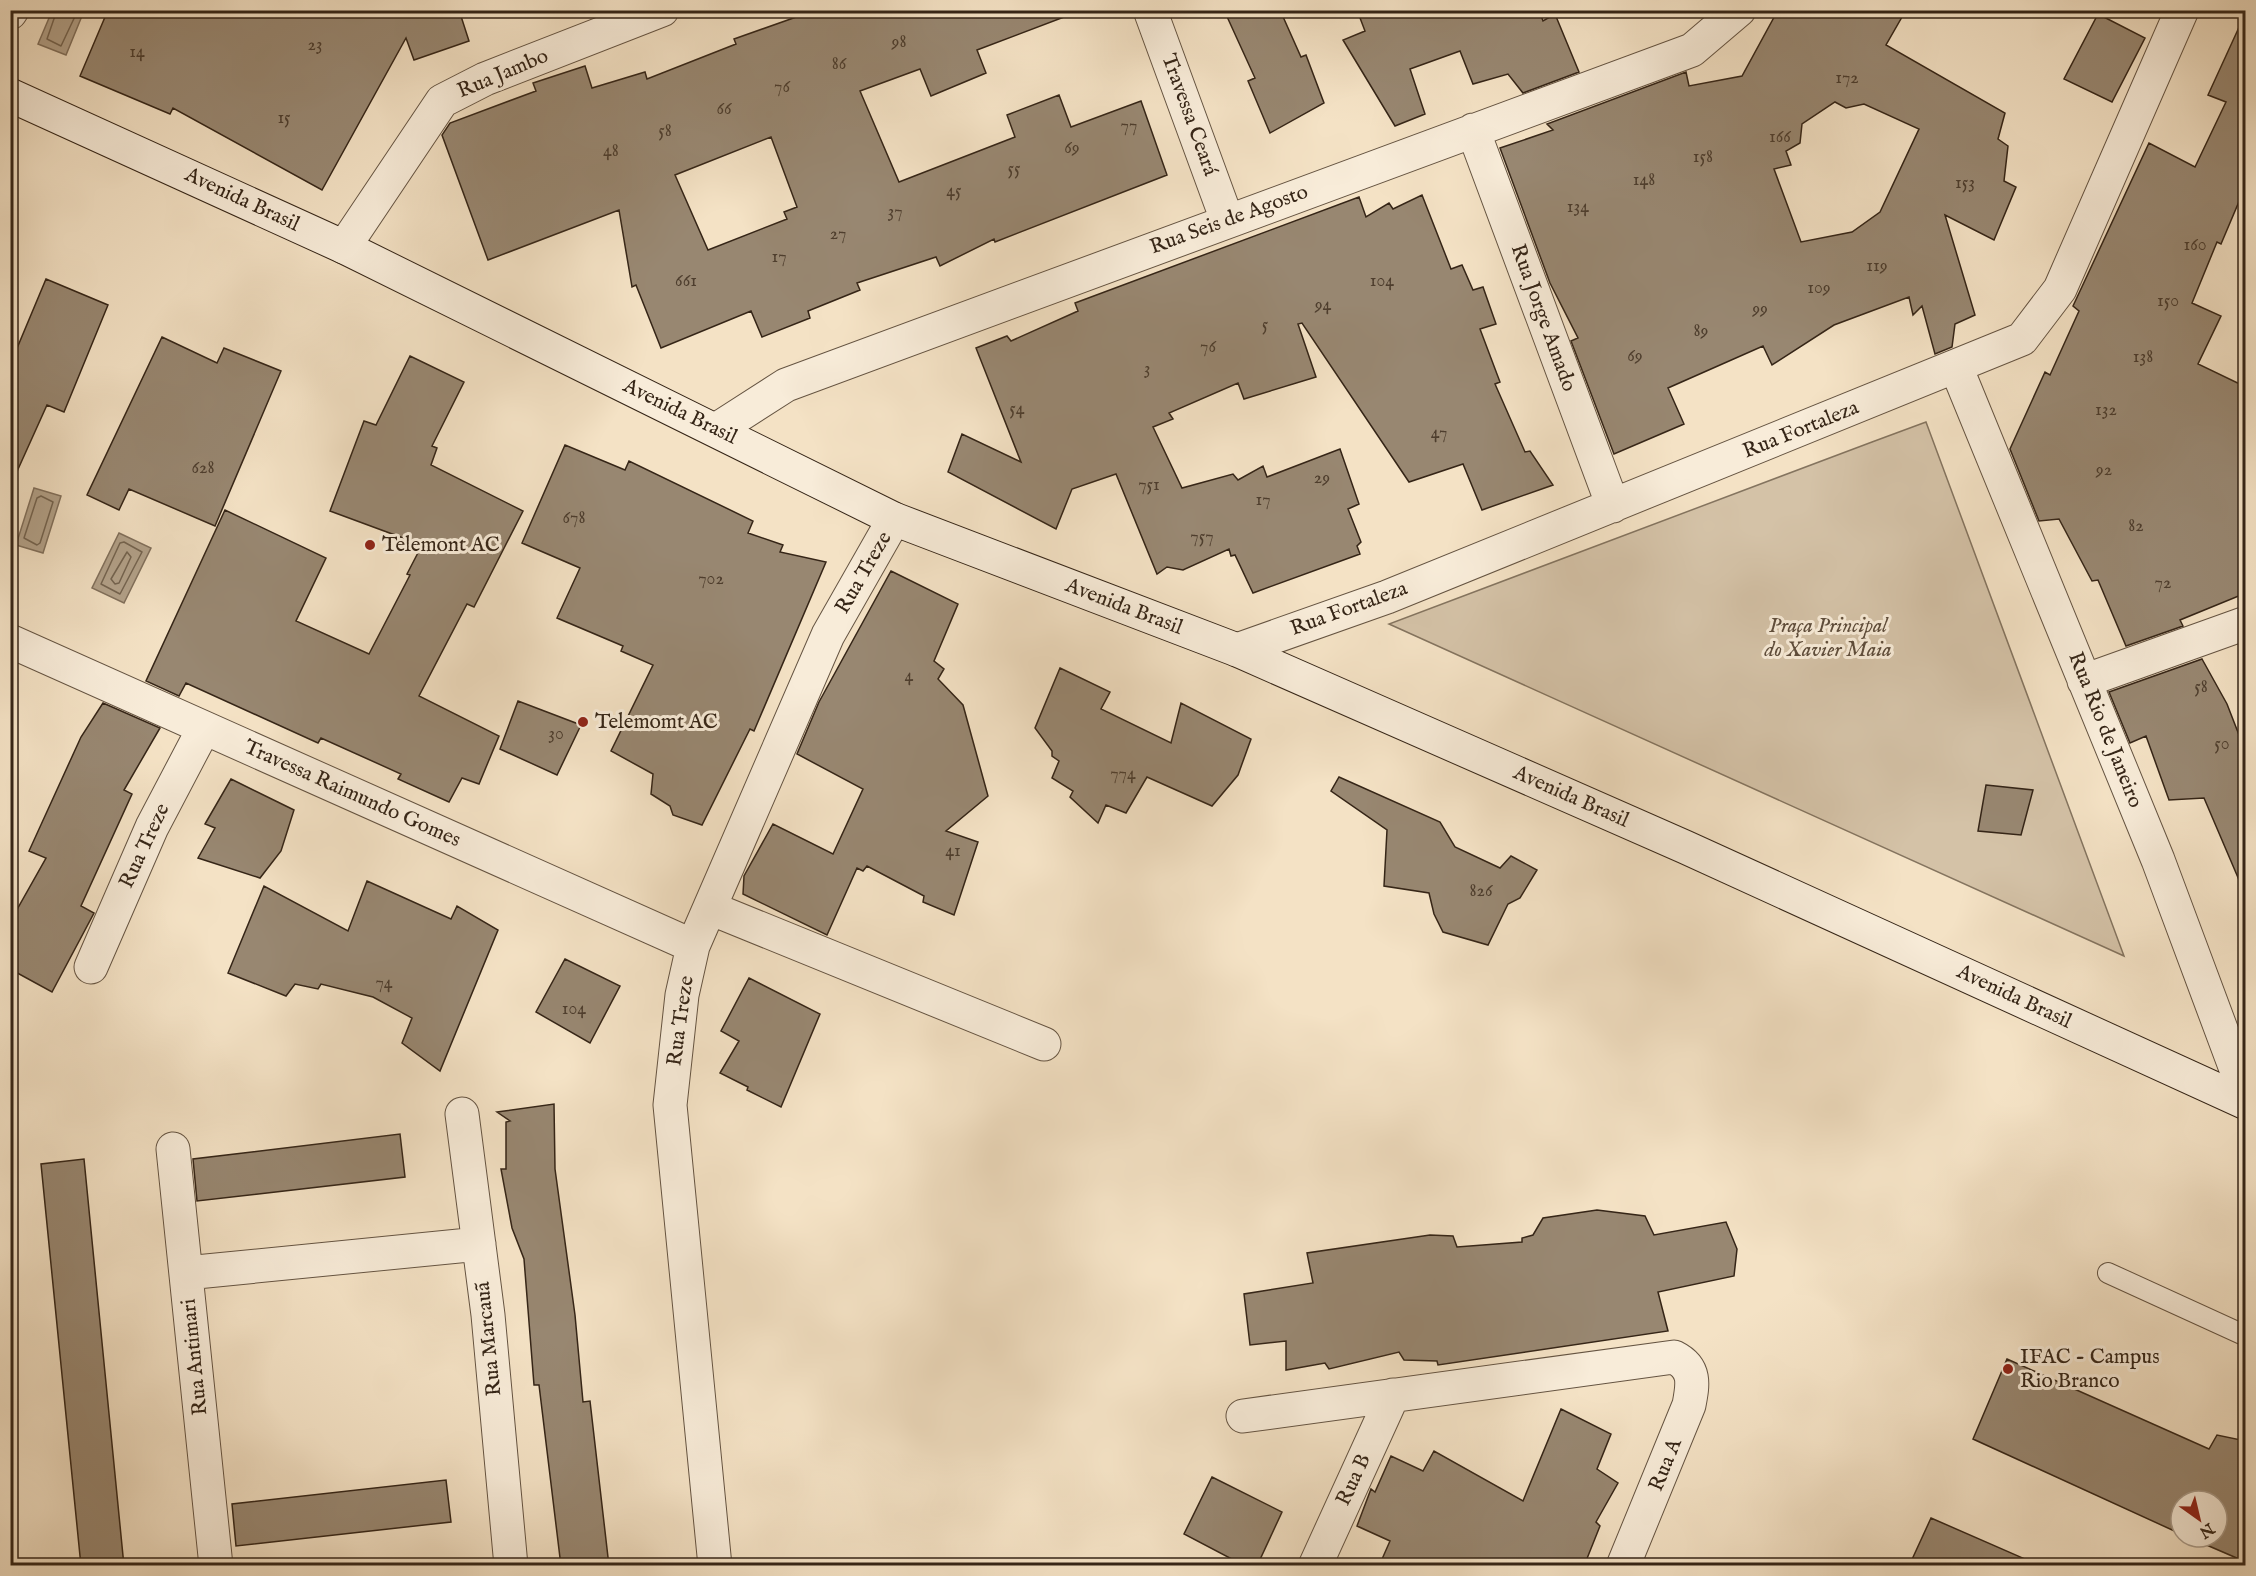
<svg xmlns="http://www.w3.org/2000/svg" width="2256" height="1576" viewBox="0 0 2256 1576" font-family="'IM FELL English',serif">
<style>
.green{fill:#d4c2a7;stroke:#84745f;stroke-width:1.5}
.water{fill:#b3a28a;stroke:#81705c;stroke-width:1.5}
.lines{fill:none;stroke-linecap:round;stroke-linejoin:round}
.shore{stroke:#746450;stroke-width:1.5}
.building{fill:#988771;stroke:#352517;stroke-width:1.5;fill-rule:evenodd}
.lane-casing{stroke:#655442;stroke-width:22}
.street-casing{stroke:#655442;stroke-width:35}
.secondary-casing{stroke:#352517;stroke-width:35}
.lane{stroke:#f8ecd9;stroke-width:20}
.street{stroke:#f8ecd9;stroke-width:33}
.secondary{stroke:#f8ecd9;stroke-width:33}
.poi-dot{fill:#8f2418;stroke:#f8ecd9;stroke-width:2}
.labels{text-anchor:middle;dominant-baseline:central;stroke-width:6;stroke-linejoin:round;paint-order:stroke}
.number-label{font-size:18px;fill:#4e3e2e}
.street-label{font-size:21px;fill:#352517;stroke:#f8ecd9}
.poi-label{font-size:21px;fill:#352517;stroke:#f8ecd9;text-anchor:start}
.park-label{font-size:21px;font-style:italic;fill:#5d4c3b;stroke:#f8ecd9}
</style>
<rect width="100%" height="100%" fill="#f4e2c5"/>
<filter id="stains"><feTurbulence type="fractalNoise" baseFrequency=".00333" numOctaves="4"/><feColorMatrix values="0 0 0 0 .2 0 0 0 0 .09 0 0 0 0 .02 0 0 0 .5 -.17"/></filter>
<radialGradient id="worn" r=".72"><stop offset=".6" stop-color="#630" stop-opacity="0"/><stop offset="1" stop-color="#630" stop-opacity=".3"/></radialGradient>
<!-- green -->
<path class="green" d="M 1926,422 L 2124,956 L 1389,624 L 1872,442 Z"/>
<!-- water -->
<path class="water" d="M 52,11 L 84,11 L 66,55 L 38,44 Z
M 34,488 L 61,496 L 43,553 L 16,545 Z
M 119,533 L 151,548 L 124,603 L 92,588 Z"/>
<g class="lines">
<!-- shore -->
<path class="shore" d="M 57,10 L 47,39 L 61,46 L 78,10
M 41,496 L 53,502 L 40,543 L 37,545 L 24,538 L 37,498 Z
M 124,542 L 142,552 L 120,594 L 101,584 L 120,543 Z
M 127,552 L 131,557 L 119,583 L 115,584 L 111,579 Z"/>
</g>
<!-- building -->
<path class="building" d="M 108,10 L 459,10 L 469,41 L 414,60 L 406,38 L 322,190 L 173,108 L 170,114 L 80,76 Z
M 816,10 L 1071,10 L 1072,14 L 977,50 L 986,73 L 931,96 L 920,69 L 860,91 L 899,182 L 1015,137 L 1007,115 L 1059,95 L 1071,127 L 1141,101 L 1167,175 L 995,242 L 994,239 L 940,266 L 936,257 L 857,283 L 860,290 L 808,311 L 810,318 L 762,337 L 751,311 L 661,348 L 636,285 L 632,287 L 619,210 L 488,260 L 442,135 L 450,123 L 536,91 L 533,83 L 585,66 L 592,88 L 645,72 L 647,79 L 736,44 L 734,39 ZM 771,137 L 797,207 L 784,212 L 787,219 L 708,250 L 675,175 Z
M 1224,10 L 1280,10 L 1301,57 L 1306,55 L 1324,103 L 1270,133 L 1248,81 L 1255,78 Z
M 1357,10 L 1539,10 L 1543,21 L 1555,14 L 1579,72 L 1523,93 L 1508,74 L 1473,84 L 1460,51 L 1410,69 L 1425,114 L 1395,126 L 1343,40 L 1365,31 Z
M 1778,10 L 1906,10 L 1886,45 L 2005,113 L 1998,139 L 2008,146 L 2004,181 L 2016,187 L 1994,240 L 1945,215 L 1975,315 L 1955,324 L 1952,347 L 1935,354 L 1922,306 L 1913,315 L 1909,297 L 1834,325 L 1772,365 L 1763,346 L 1668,388 L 1684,424 L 1614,454 L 1571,341 L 1578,338 L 1550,283 L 1500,148 L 1553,130 L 1547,124 L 1686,72 L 1689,86 L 1742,76 ZM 1835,102 L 1846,108 L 1864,104 L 1919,129 L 1880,212 L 1852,232 L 1801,242 L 1774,169 L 1791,165 L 1786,151 L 1800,143 L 1802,124 Z
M 2246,12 L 2246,185 L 2221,244 L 2217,242 L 2192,303 L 2221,316 L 2198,364 L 2246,387 L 2246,593 L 2180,620 L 2183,626 L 2126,646 L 2098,580 L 2092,581 L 2059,519 L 2039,521 L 2010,449 L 2045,372 L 2050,375 L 2079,311 L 2073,306 L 2149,143 L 2195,167 L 2226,102 L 2208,95 Z
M 2098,14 L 2145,38 L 2112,102 L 2064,79 Z
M 1422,195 L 1451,269 L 1462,265 L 1473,290 L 1483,287 L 1496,324 L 1480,329 L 1500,382 L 1495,384 L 1525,452 L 1530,451 L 1553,485 L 1482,510 L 1463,464 L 1409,482 L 1302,323 L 1298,324 L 1316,377 L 1244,399 L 1238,383 L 1169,413 L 1173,419 L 1153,427 L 1182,488 L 1233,474 L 1238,480 L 1263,466 L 1267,477 L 1340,449 L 1359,504 L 1348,509 L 1361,542 L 1357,546 L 1360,554 L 1253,593 L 1235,555 L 1231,556 L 1229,549 L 1183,570 L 1167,567 L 1157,574 L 1116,474 L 1072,489 L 1056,529 L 948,472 L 962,434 L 1021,462 L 976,348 L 1007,336 L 1011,341 L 1078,311 L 1075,303 L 1359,197 L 1366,217 L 1389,203 L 1393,209 Z
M 46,279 L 108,305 L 64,412 L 47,405 L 10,487 L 10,365 Z
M 162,337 L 217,363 L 224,348 L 281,371 L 215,526 L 129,489 L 119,510 L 87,495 Z
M 410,356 L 464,382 L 432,446 L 437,448 L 431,465 L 523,511 L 474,607 L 467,604 L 419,696 L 499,736 L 479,784 L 462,778 L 449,802 L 398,779 L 401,774 L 321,738 L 318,743 L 186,683 L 179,696 L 146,681 L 225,510 L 326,558 L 296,621 L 369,654 L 410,575 L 407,574 L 422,545 L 330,511 L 364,421 L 376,425 Z
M 565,445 L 625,470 L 629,461 L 753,521 L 748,533 L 783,545 L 780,552 L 826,562 L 754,731 L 750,729 L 702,825 L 673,815 L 670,806 L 651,794 L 653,774 L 611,751 L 653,665 L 621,651 L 623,646 L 557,618 L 580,568 L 522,543 Z
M 891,571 L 958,604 L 934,661 L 944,669 L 938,679 L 963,705 L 988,796 L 946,831 L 978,842 L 954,915 L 923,902 L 924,896 L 867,866 L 863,871 L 857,868 L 827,935 L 743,894 L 744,876 L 773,824 L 833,854 L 863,789 L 797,754 L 819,702 Z
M 2202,659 L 2227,704 L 2246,753 L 2245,894 L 2204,798 L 2169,800 L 2146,736 L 2130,743 L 2109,692 Z
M 1060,668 L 1110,692 L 1101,709 L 1171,743 L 1181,703 L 1251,739 L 1238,775 L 1212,806 L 1147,777 L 1126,813 L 1106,805 L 1098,823 L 1070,797 L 1073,791 L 1052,778 L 1059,761 L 1052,756 L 1052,751 L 1035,728 Z
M 518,701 L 581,725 L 557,775 L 500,749 Z
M 103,703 L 160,728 L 124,790 L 132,794 L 81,906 L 94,913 L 52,992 L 10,969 L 10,922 L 46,858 L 29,851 L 81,737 Z
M 1339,777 L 1440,822 L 1455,847 L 1500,868 L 1511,856 L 1537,870 L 1520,898 L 1508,904 L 1488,945 L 1443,932 L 1434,914 L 1429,893 L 1384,886 L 1387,830 L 1331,791 Z
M 231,779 L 294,810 L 281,851 L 260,878 L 198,858 L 215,828 L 205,824 Z
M 1986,785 L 2033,790 L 2021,835 L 1978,831 Z
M 367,881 L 451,919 L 457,906 L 498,930 L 440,1071 L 402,1043 L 412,1018 L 373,997 L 321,984 L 318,989 L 295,984 L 286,996 L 228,973 L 264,886 L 348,931 Z
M 565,959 L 620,986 L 590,1043 L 536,1012 Z
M 749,978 L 820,1014 L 781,1107 L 747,1090 L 748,1087 L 720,1073 L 739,1041 L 721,1031 Z
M 554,1104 L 555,1169 L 575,1315 L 583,1402 L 590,1401 L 609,1566 L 561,1566 L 539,1385 L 534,1385 L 524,1259 L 512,1228 L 501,1169 L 506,1169 L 506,1122 L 510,1121 L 497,1112 Z
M 400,1134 L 405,1177 L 197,1201 L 193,1159 Z
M 84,1159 L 105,1373 L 124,1566 L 81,1566 L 41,1164 Z
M 1597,1210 L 1645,1216 L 1654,1235 L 1726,1222 L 1737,1249 L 1734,1276 L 1658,1292 L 1668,1331 L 1438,1365 L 1437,1361 L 1404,1360 L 1399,1352 L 1329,1369 L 1325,1363 L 1286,1370 L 1286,1341 L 1250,1345 L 1244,1294 L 1313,1283 L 1307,1253 L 1430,1235 L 1453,1236 L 1457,1247 L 1522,1242 L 1522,1238 L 1533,1235 L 1543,1218 Z
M 2007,1359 L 2209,1449 L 2217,1435 L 2246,1441 L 2246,1562 L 2188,1537 L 2217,1537 L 2217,1501 L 2181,1501 L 2181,1534 L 1973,1439 Z
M 1561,1409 L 1611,1434 L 1597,1469 L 1618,1483 L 1596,1522 L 1600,1526 L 1584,1566 L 1379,1566 L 1390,1541 L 1357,1526 L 1371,1489 L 1375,1492 L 1391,1456 L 1423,1471 L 1434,1451 L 1523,1501 Z
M 1212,1477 L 1282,1512 L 1257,1566 L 1245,1566 L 1184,1534 Z
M 446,1480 L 451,1522 L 236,1546 L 232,1504 Z
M 1931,1518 L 2041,1566 L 1909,1566 Z"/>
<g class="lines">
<defs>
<path id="lane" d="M 2108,1273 L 2246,1336"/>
<path id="street" d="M 1150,10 L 1227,220
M 10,13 L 12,10
M 1473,130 L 1613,506
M 344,247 L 442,101 L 485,79 L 662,10
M 1956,367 L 2158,860 L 2246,1096
M 716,430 L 786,385 L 1692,50 L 1739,10
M 10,641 L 693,946
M 1237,650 L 1387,597 L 2022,339 L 2060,289 L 2182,10
M 2084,681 L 2246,623
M 710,908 L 1044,1044
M 91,967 L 152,827 L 204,728
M 462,1114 L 488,1315 L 511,1566
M 173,1149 L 216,1566
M 186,1273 L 479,1244
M 1243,1416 L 1674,1357 C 1696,1368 1693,1384 1689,1405 L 1623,1566
M 715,1566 L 670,1105 L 682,995 L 693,946 L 828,635 L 894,519
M 1315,1566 L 1393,1395"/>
<path id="secondary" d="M 10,95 L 344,247 L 894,519 L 1237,650 L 1685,847 L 2246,1103"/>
</defs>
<!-- lane casing -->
<use href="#lane" class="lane-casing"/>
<!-- street casing -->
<use href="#street" class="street-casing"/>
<!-- secondary casing -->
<use href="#secondary" class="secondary-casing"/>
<!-- lane -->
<use href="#lane" class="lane"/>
<!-- street -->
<use href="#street" class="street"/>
<!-- secondary -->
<use href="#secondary" class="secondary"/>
</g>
<!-- markers -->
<g class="poi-dot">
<circle cx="370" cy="545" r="6"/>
<circle cx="583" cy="722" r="6"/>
<circle cx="2008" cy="1369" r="6"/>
</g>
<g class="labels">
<!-- number labels -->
<g class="number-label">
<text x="899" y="42">98</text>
<text x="315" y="45">23</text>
<text x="137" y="52">14</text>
<text x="839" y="64">86</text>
<text x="1847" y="78">172</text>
<text x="782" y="87">76</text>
<text x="724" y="109">66</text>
<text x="284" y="118">15</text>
<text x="1129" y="126">77</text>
<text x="665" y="131">58</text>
<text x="1780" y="137">166</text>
<text x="1072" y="148">69</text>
<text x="611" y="151">48</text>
<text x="1703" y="157">158</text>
<text x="1014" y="169">55</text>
<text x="1644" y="180">148</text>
<text x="1965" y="183">153</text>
<text x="954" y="191">45</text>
<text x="1578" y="207">134</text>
<text x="895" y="212">37</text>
<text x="838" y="234">27</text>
<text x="2195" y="245">160</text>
<text x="779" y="257">17</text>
<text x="1877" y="266">119</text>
<text x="686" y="281">661</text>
<text x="1382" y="281">104</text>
<text x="1819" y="288">109</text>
<text x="2168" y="301">150</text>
<text x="1323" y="305">94</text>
<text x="1760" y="309">99</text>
<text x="1265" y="325">5</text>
<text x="1701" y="331">89</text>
<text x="1208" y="347">76</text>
<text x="1635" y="356">69</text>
<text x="2143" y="357">138</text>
<text x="1147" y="369">3</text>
<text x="1017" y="409">54</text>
<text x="2106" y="410">132</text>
<text x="1439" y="433">47</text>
<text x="203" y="468">628</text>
<text x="2104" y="470">92</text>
<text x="1322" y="478">29</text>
<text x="1149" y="485">751</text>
<text x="1263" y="500">17</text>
<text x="574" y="518">678</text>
<text x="2136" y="526">82</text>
<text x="1202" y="537">757</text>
<text x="711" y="579">702</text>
<text x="2163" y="583">72</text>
<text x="909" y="676">4</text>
<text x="2201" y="687">58</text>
<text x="556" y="734">30</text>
<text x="2222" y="744">50</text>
<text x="1123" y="774">774</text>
<text x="953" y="851">41</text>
<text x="1481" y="891">826</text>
<text x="384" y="983">74</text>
<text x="574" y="1009">104</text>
</g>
<!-- street labels -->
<g class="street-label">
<text transform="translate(503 74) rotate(-23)">Rua Jambo</text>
<text transform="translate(1189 115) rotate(70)">Travessa Ceará</text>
<text transform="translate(242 200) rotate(25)">Avenida Brasil</text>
<text transform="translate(1229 220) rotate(-20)">Rua Seis de Agosto</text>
<text transform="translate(1543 318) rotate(70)">Rua Jorge Amado</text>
<text transform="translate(680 412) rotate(26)">Avenida Brasil</text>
<text transform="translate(1801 430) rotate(-22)">Rua Fortaleza</text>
<text transform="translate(864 573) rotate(-60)">Rua Treze</text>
<text transform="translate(1124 607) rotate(21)">Avenida Brasil</text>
<text transform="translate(1349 609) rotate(-20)">Rua Fortaleza</text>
<text transform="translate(2105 730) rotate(68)">Rua Rio de Janeiro</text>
<text transform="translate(352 794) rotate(24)">Travessa Raimundo Gomes</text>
<text transform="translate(1571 797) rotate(24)">Avenida Brasil</text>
<text transform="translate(145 846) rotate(-65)">Rua Treze</text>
<text transform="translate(2014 997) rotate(25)">Avenida Brasil</text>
<text transform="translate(681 1021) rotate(-82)">Rua Treze</text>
<text transform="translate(489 1339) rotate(-96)">Rua Marcauã</text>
<text transform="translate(195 1357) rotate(-96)">Rua Antimari</text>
<text transform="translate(1666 1465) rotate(-68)">Rua A</text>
<text transform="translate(1354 1480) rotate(-65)">Rua B</text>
</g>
<!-- poi labels -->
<g class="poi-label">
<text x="382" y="545">Telemont AC</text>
<text x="595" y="722">Telemomt AC</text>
<text x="2020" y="1357">IFAC - Campus<tspan x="2020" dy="24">Rio Branco</tspan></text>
</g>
<!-- park labels -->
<g class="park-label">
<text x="1828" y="626">Praça Principal<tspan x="1828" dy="24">do Xavier Maia</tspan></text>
</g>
</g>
<!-- margin -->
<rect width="2256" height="1576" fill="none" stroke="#f4e2c5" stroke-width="36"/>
<rect x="12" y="12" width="2232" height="1552" fill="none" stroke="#352517" stroke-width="3"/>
<rect x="18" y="18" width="2220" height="1540" fill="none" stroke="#352517" stroke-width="1.5"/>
<!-- north arrow -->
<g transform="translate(2199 1519) rotate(146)"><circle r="28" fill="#f8ecd9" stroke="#aa9c8b" stroke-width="1.5"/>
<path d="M0-4.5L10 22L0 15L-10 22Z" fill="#8f2418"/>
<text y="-9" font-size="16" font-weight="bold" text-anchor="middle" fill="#352517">N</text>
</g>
<rect width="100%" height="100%" filter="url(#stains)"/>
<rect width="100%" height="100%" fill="url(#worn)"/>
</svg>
